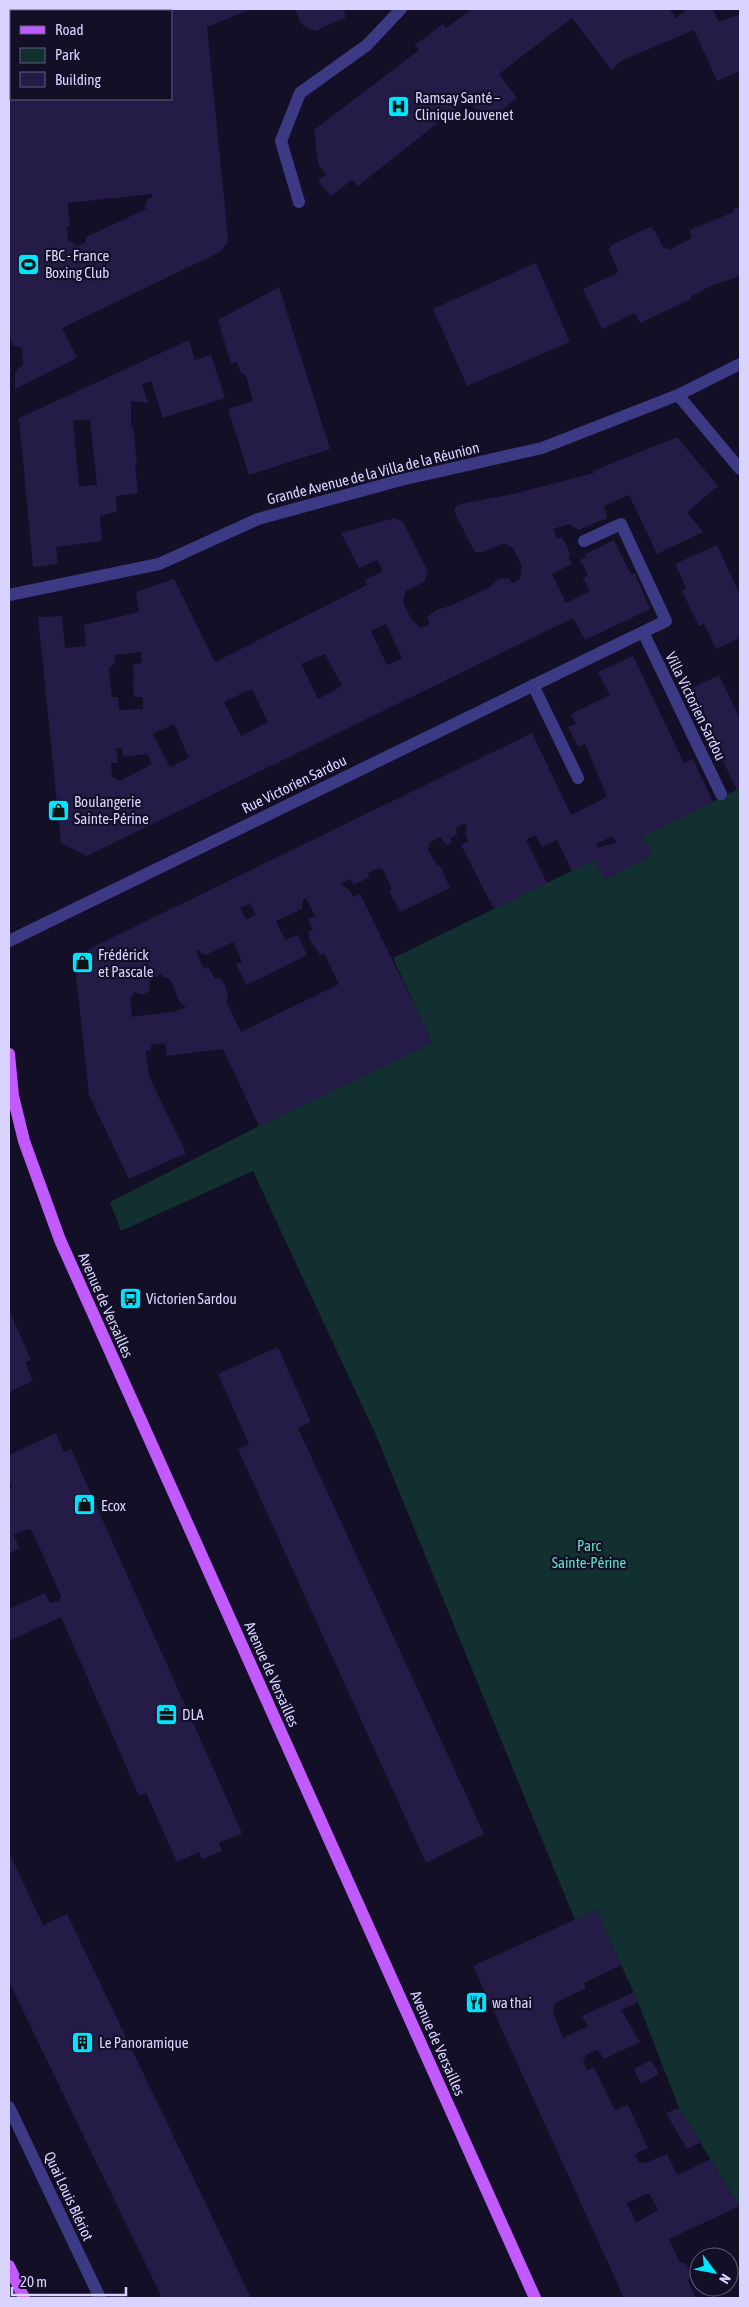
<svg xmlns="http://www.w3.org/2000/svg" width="749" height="2307" viewBox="0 0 749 2307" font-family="'Asap Condensed',sans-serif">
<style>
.green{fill:#12302f}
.building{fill:#241b47;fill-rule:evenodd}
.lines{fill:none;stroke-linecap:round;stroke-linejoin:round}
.service{stroke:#3d3a85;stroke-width:12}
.minor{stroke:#3d3a85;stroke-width:12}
.tertiary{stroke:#3d3a85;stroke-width:12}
.primary{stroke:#c25bff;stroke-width:12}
.labels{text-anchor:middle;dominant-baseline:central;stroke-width:4.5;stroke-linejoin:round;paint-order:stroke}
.poi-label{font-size:15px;fill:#d9d4ff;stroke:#130f26;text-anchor:start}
.street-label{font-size:15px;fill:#d9d4ff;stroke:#130f26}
.park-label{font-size:15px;fill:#5fe0c0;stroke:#130f26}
</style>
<rect width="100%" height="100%" fill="#130f26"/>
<!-- green -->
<path class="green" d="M 740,788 L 740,2207 L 679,2108 L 638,2002 L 596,1910 L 575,1920 L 375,1433 L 253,1171 L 121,1231 L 110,1202 L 259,1126 L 432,1043 L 393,958 L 594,860 L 622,870 L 652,855 L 643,836 Z"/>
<!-- building -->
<path class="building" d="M 9,9 L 251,9 L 207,27 L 228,238 L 227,244 L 220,252 L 62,328 L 77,358 L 15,389 L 15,373 L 18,368 L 23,365 L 22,348 L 14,346 L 11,341 L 9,321 ZM 11,11 L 171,11 L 171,99 L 11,99 ZM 152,194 L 152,198 L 149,198 L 145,205 L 146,209 L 86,237 L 86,242 L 78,246 L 68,240 L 67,227 L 70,226 L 68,203 Z
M 295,9 L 343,9 L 346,17 L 315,31 L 301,24 Z
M 472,9 L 669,9 L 676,18 L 687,9 L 713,9 L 719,22 L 740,14 L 740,71 L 717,81 L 694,30 L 621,61 L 612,70 L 572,18 L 499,74 L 517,98 L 486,122 L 468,99 L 358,186 L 352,180 L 331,196 L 318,181 L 326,174 L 318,164 L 314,130 L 419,50 L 415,45 L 443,24 L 446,28 Z
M 740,206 L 740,276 L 711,286 L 691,296 L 691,299 L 640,323 L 635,313 L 602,329 L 583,289 L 617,273 L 618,270 L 609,250 L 611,245 L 650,227 L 655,231 L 664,249 L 667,247 L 669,250 L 692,238 L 689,230 L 734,212 L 733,209 Z
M 536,263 L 570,342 L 467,386 L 433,309 Z
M 279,287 L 330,449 L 249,475 L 228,409 L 253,401 L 246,376 L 241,373 L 237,362 L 231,364 L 218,320 Z
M 189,340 L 195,360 L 211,355 L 225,398 L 163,418 L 151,381 L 142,384 L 148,403 L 131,401 L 131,427 L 133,427 L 137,463 L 135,463 L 138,493 L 116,496 L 117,512 L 100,516 L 102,541 L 56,547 L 58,564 L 33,567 L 19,418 ZM 90,419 L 97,485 L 79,486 L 73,421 Z
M 677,437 L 718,486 L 687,512 L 703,532 L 657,554 L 629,495 L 604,506 L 607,518 L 579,530 L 569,524 L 553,529 L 558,539 L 562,537 L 571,555 L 568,556 L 572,564 L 552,574 L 566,603 L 590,591 L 583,578 L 588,575 L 580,560 L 586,557 L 585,554 L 614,540 L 631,575 L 635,573 L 650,609 L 585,640 L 573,618 L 87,856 L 61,843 L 38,617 L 62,616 L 65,648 L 86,646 L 84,625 L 139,612 L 136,592 L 174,579 L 215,662 L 367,585 L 365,580 L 383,571 L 377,560 L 359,568 L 341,533 L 395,518 L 403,522 L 428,572 L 424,582 L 406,591 L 403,602 L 411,619 L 421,628 L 430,624 L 427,618 L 436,610 L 450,606 L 488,588 L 499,579 L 509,578 L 512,583 L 520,579 L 522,566 L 513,548 L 504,543 L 484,552 L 475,552 L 473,549 L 454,511 L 456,506 L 460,504 L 513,494 L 594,473 L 593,471 ZM 386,624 L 402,658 L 387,665 L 371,631 ZM 141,652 L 142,663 L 133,664 L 134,697 L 143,697 L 143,709 L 119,710 L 118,697 L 112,697 L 109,668 L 115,663 L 114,655 ZM 325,654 L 342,686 L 318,699 L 301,664 ZM 252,689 L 268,722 L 241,736 L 224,702 ZM 174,724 L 189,758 L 170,767 L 153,734 ZM 116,748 L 122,748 L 123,757 L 147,754 L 152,764 L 120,781 L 112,777 L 111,763 L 118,763 Z
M 717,545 L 740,595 L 740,638 L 716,649 L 704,624 L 699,626 L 682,591 L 686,588 L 675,564 Z
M 633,656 L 684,763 L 693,759 L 713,802 L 643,836 L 652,855 L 604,880 L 594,860 L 572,871 L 557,840 L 542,847 L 535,835 L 526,840 L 547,883 L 494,909 L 461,845 L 468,841 L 465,833 L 467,827 L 465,823 L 456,828 L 457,835 L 450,838 L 452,842 L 446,845 L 440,837 L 430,842 L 428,849 L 437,866 L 440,865 L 450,888 L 400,912 L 389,891 L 392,889 L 383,870 L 379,868 L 368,873 L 369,877 L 354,885 L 350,879 L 340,884 L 350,890 L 353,897 L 360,894 L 433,1043 L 259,1126 L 223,1049 L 167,1056 L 165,1043 L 151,1045 L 151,1050 L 146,1051 L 149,1076 L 186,1153 L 129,1179 L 89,1095 L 76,975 L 89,949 L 532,733 L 571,815 L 607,797 L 585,744 L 578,747 L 568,727 L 576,724 L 571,714 L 610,695 L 598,672 ZM 613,836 L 616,842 L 598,848 L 596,844 ZM 306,898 L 315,916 L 308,919 L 313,930 L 308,932 L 310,940 L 320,955 L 324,953 L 339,984 L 241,1032 L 226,1001 L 228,996 L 225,984 L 219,977 L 215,979 L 208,967 L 204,969 L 196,952 L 199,950 L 201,953 L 206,955 L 233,942 L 242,962 L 236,964 L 246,985 L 271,973 L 307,955 L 298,935 L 285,940 L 276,921 L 302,909 L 303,900 ZM 250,903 L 256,915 L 246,919 L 240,908 ZM 161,974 L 163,977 L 170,979 L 180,1003 L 186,1007 L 176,1011 L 132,1017 L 130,1001 L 134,992 L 142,995 L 150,991 L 149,981 Z
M 719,675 L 740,719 L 740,788 L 737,790 L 689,690 Z
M 9,1310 L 31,1360 L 25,1362 L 33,1381 L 9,1392 Z
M 278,1347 L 311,1422 L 298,1428 L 484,1834 L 426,1863 L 238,1449 L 249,1444 L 218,1374 Z
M 56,1433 L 64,1452 L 71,1449 L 242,1833 L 219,1843 L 222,1851 L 202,1859 L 199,1852 L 177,1862 L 146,1793 L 139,1796 L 61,1617 L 9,1641 L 9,1609 L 45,1593 L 50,1603 L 59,1601 L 61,1596 L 32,1531 L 28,1529 L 14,1535 L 19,1548 L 9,1554 L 9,1490 L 12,1488 L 9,1480 L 9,1455 Z
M 9,1852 L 43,1925 L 67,1914 L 251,2298 L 162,2298 L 9,1982 Z
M 596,1910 L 621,1965 L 584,1983 L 586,1988 L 555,2003 L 553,2012 L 563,2038 L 588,2026 L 582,2016 L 634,1992 L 638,2002 L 621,2010 L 640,2042 L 606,2058 L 603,2058 L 598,2050 L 587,2054 L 583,2061 L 587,2070 L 594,2067 L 615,2111 L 627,2105 L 629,2107 L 648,2148 L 635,2154 L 639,2162 L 645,2163 L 667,2154 L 677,2175 L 711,2159 L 740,2206 L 669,2239 L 680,2263 L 684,2263 L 687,2265 L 691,2276 L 688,2281 L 696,2298 L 624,2298 L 473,1966 ZM 649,2193 L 658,2210 L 636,2223 L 627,2203 Z
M 651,2060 L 659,2074 L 641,2084 L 634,2069 Z
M 679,2108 L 701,2142 L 687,2149 L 666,2113 Z"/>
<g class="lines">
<!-- service -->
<path class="service" d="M 299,202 L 281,141 L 300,93 L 367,45 L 401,9"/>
<!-- minor -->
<path class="minor" d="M 678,395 L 740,469
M 584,541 L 621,524 L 666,621 L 643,632 L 721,794
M 9,595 L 159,564 L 258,519 L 401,480 L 542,448 L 678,395 L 740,364
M 533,685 L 578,778
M 9,941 L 643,632"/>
<!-- tertiary -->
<path class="tertiary" d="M 9,2107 L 100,2298"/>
<!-- primary -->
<path class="primary" d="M 9,1054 L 13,1096 L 24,1141 L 60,1240 L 535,2298
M 9,2266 L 24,2298"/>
</g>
<!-- icons -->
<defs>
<symbol id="hospital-square" viewBox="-11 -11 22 22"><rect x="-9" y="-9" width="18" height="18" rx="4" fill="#00e5ff" stroke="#130f26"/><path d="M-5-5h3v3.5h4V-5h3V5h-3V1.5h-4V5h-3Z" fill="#111"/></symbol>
<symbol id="stadium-square" viewBox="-11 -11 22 22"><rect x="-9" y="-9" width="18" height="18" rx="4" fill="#00e5ff" stroke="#130f26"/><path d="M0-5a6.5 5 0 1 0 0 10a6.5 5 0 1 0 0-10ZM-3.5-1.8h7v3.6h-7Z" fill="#111"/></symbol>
<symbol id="shop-square" viewBox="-11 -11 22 22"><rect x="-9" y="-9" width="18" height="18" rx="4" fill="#00e5ff" stroke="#130f26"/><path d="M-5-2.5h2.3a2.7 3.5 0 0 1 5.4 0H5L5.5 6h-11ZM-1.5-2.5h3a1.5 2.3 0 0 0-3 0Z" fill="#111"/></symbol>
<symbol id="bus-square" viewBox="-11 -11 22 22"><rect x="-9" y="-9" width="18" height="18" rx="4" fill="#00e5ff" stroke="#130f26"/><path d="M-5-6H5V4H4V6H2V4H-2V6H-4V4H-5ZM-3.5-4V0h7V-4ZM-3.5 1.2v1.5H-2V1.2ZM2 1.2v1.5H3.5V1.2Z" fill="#111"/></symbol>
<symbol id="office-square" viewBox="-11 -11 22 22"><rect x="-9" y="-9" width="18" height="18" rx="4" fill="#00e5ff" stroke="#130f26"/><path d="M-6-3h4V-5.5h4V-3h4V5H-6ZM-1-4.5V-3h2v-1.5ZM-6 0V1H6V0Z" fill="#111"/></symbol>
<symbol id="restaurant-square" viewBox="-11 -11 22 22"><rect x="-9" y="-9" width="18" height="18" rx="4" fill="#00e5ff" stroke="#130f26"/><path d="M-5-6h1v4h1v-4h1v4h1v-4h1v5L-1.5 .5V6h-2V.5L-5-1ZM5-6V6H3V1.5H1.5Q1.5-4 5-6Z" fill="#111"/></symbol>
<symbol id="building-square" viewBox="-11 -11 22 22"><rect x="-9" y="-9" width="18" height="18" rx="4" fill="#00e5ff" stroke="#130f26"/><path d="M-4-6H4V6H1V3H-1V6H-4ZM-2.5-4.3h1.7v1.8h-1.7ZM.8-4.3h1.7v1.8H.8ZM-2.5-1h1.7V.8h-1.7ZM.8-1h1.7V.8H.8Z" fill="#111"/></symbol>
</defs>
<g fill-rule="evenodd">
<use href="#hospital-square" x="386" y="94" width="25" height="25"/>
<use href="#stadium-square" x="16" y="252" width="25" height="25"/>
<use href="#shop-square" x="46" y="798" width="25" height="25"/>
<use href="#shop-square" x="70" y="950" width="25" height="25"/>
<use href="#bus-square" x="118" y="1286" width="25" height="25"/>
<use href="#shop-square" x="72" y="1492" width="25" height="25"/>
<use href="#office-square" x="154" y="1702" width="25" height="25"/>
<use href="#restaurant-square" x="464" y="1990" width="25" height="25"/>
<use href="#building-square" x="70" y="2030" width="25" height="25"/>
</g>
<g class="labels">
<!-- poi labels -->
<g class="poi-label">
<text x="415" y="97">Ramsay Santé –<tspan x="415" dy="17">Clinique Jouvenet</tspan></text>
<text x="45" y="255">FBC - France<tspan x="45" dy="17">Boxing Club</tspan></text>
<text x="74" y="801">Boulangerie<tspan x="74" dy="17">Sainte-Périne</tspan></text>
<text x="98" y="954">Frédérick<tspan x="98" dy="17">et Pascale</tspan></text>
<text x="146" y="1298">Victorien Sardou</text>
<text x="101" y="1505">Ecox</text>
<text x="182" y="1714">DLA</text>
<text x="492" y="2002">wa thai</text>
<text x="99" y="2042">Le Panoramique</text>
</g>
<!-- street labels -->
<g class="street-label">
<text transform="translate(373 473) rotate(-14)">Grande Avenue de la Villa de la Réunion</text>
<text transform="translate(696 706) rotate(64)">Villa Victorien Sardou</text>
<text transform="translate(294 784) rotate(-26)">Rue Victorien Sardou</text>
<text transform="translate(106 1305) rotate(66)">Avenue de Versailles</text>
<text transform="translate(272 1674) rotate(66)">Avenue de Versailles</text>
<text transform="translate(438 2043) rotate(66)">Avenue de Versailles</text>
<text transform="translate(69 2196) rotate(65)">Quai Louis Blériot</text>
</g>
<!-- park labels -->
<g class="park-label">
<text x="589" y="1545">Parc<tspan x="589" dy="17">Sainte-Périne</tspan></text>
</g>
</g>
<!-- border -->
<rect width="749" height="2307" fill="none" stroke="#d9d4ff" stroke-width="20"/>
<!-- legend -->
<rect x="10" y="10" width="162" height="90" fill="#130f26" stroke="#625e7d"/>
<rect x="20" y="26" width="25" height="8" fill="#c25bff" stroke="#625e7d"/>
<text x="55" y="35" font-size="15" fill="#d9d4ff">Road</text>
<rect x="20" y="48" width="25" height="15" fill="#12302f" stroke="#625e7d"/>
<text x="55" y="60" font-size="15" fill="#d9d4ff">Park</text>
<rect x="20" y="72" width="25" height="15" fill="#241b47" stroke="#625e7d"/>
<text x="55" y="85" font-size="15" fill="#d9d4ff">Building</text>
<!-- north arrow -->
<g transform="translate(714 2272) rotate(122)"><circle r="24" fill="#130f26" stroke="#625e7d"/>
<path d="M0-4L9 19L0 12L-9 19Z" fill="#00e5ff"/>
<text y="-8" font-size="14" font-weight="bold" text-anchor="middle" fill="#d9d4ff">N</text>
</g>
<!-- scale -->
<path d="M12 2287v8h114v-8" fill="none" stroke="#d9d4ff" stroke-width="2.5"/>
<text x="20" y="2287" font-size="15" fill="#d9d4ff" stroke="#130f26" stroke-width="4" paint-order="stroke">20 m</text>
</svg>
